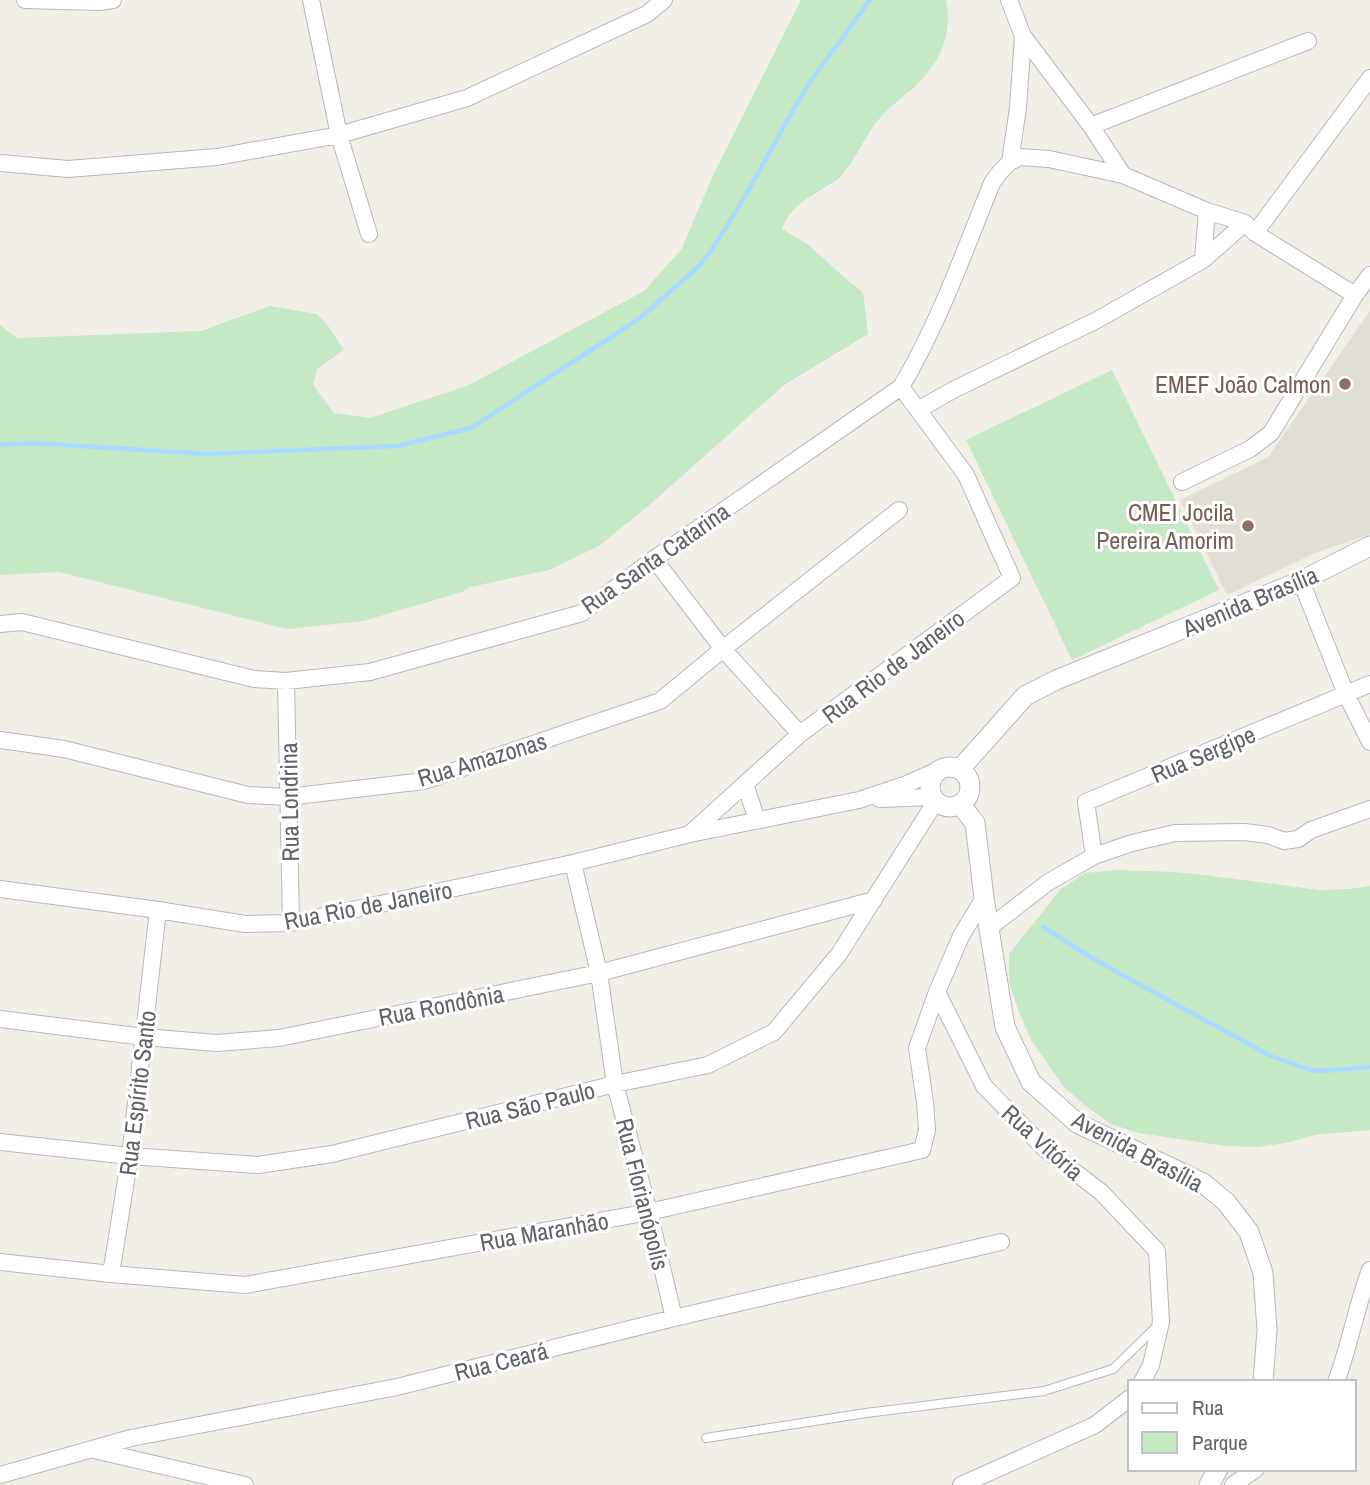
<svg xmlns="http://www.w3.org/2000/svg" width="1370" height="1485" viewBox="0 0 1370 1485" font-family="'Archivo Narrow',sans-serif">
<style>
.education{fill:#e1ded6}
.green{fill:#c5e8c5}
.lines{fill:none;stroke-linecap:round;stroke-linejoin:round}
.stream{stroke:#aadaff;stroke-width:4.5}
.service-casing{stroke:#b5b8bc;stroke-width:10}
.minor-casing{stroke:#b5b8bc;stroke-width:18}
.tertiary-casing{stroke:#b5b8bc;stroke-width:21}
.service{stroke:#fff;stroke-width:8}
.minor{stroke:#fff;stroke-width:16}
.tertiary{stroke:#fff;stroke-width:19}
.education-dot{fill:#8d6e63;stroke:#fff;stroke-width:2.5}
.labels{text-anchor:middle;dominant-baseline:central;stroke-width:6;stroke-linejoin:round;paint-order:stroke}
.education-label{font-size:24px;fill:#785e54;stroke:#fff;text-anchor:end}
.street-label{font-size:24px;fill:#5f6368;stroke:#fff}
</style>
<rect width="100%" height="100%" fill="#f1efe8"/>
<!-- education -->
<path class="education" d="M 1370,311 L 1370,534 L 1315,553 L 1227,595 L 1180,500 L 1268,457 Z"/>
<!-- green -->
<path class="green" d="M 801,0 L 946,0 C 952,27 944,54 926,75 C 911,93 890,104 876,123 C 863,140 854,162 840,177 C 837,181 831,184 827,186 C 807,199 790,206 782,229 L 809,245 L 836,270 L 863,293 L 868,334 L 784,385 L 654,501 L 599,546 L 549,570 L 470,587 L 462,592 L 363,621 L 287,629 L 59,572 L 0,575 L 0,325 L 17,338 L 201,331 L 270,306 L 317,314 L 328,326 L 344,350 L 317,369 L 313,385 L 334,413 L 370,418 L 467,386 L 644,291 L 681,250 L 715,171 Z
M 1112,370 L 1219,590 L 1072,660 L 966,440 Z
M 1116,870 L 1175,872 L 1204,875 L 1319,890 L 1349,889 L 1370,886 L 1370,1130 L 1315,1135 L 1286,1143 L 1257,1147 L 1226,1146 L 1139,1133 L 1111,1124 L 1087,1107 L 1064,1087 L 1031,1040 L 1019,1012 L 1009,983 L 1009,954 L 1061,889 L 1085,873 Z"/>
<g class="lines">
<!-- stream -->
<path class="stream" d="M 0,445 L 32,443 L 208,454 L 397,446 L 471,428 L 628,326 L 646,313 L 700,265 L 710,252 L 737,210 L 807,86 L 870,0
M 1043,927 L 1092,958 L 1133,981 L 1271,1056 L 1311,1070 L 1324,1071 L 1370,1067"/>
<defs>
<path id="service" d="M 706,1438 L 866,1413 L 1044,1391 L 1113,1369 L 1157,1326"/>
<path id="minor" d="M 25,0 L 99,2 L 113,0
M 311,0 L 339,135 L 369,234
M 1009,0 L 1023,36 L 1091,126 L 1123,175
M 1091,126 L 1308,41
M 1010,162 L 1018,108 L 1023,36
M 0,163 L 68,169 L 217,157 L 339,135 L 467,98 L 647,14 L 664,0
M 1255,233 L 1370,78
M 1203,260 L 1207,211
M 918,410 L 953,390 L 1097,320 L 1203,260 L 1245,223
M 1182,482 L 1250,449 L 1271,433 L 1355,295 L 1370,275
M 654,559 L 723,649 L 800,734
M 1301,581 L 1346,694 L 1370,742
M 0,624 L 22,622 L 254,679 L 286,681 L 370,672 L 582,613 L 654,559 L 901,387 C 939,323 964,252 992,183 L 1000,172 L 1010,162 L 1020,157 L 1049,159 L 1123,175 L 1207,211 L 1245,223 L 1255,233 L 1355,295
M 286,681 L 291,923
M 0,740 L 64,749 L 248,795 L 288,797 L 424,781 L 660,701 L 723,649 L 899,510
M 745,784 L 757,820
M 879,799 L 933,797
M 692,832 L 800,734 L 1012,578 L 966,475 L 901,387
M 1094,856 L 1086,802 L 1370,684
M 573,863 L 599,973 L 615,1084 L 649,1212 L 674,1318
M 0,889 L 158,910 L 245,924 L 291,923 L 573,863 L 690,834 L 859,800 L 907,784 L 938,770
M 984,898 L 961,936 L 937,992 L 984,1086 L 1045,1149 L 1101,1192 L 1157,1251 L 1161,1322 L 1151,1365 L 1142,1382
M 989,928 L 1047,883 L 1094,856 L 1132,843 L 1175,833 L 1244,832 L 1268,835 L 1284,841 L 1298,839 L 1311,830 L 1370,809
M 0,1019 L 144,1037 L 217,1043 L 279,1038 L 599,973 L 874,900
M 0,1142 L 130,1156 L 258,1165 L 332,1154 L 615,1084 L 708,1065 L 774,1032 L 839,954 L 936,801
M 0,1262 L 111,1274 L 245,1285 L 649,1212 L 922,1150 L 927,1130 L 925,1102 L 917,1048 L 937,992
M 111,1274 L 130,1156 L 158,910
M 1336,1382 C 1350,1345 1356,1307 1370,1270
M 94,1450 L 245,1485
M 0,1475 L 131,1438 L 397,1387 L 674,1318 L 1001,1242
M 961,1485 L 1095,1425 L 1130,1398
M 1233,1485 L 1256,1469"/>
<path id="tertiary" d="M930 787a20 20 0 1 1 40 0a20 20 0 1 1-40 0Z
M 960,769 L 1025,696 L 1056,680 L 1301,581 L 1370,546
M 960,804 L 975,823 L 984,898 L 1005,1027 L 1031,1082 L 1077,1123 L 1203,1183 L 1226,1202 L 1249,1232 L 1263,1273 L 1267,1330 L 1263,1382
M 1209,1485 L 1218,1469"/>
</defs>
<!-- service casing -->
<use href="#service" class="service-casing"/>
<!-- minor casing -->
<use href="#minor" class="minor-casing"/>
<!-- tertiary casing -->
<use href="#tertiary" class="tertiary-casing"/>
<!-- service -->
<use href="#service" class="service"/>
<!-- minor -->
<use href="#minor" class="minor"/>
<!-- tertiary -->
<use href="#tertiary" class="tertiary"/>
</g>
<!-- markers -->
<g class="education-dot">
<circle cx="1345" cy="384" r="7"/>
<circle cx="1248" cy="526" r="7"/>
</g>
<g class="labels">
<!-- education labels -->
<g class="education-label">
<text x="1331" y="384">EMEF João Calmon</text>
<text x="1234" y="512">CMEI Jocila<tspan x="1234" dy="28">Pereira Amorim</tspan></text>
</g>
<!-- street labels -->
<g class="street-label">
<text transform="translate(655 558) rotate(-35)">Rua Santa Catarina</text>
<text transform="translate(1250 601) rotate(-23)">Avenida Brasília</text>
<text transform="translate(893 666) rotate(-37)">Rua Rio de Janeiro</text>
<text transform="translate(1203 754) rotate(-23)">Rua Sergipe</text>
<text transform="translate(482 759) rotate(-17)">Rua Amazonas</text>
<text transform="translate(289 802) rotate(-91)">Rua Londrina</text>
<text transform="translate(368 905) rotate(-11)">Rua Rio de Janeiro</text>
<text transform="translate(441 1005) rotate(-11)">Rua Rondônia</text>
<text transform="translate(137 1093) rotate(-83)">Rua Espírito Santo</text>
<text transform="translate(530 1105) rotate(-14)">Rua São Paulo</text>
<text transform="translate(1043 1142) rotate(42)">Rua Vitória</text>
<text transform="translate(1138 1151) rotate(28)">Avenida Brasília</text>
<text transform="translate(643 1194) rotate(76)">Rua Florianópolis</text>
<text transform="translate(544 1231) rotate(-10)">Rua Maranhão</text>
<text transform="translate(501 1361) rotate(-14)">Rua Ceará</text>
</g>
</g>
<!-- legend -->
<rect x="1128" y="1380" width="228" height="91" fill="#ffffff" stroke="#bfc1c3" stroke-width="2"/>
<rect x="1142" y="1403" width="35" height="10" fill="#ffffff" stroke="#bfc1c3" stroke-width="2"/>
<text x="1192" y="1415" font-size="21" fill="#5f6368">Rua</text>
<rect x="1142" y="1432" width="35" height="21" fill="#c5e8c5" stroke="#bfc1c3" stroke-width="2"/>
<text x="1192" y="1450" font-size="21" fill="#5f6368">Parque</text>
</svg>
